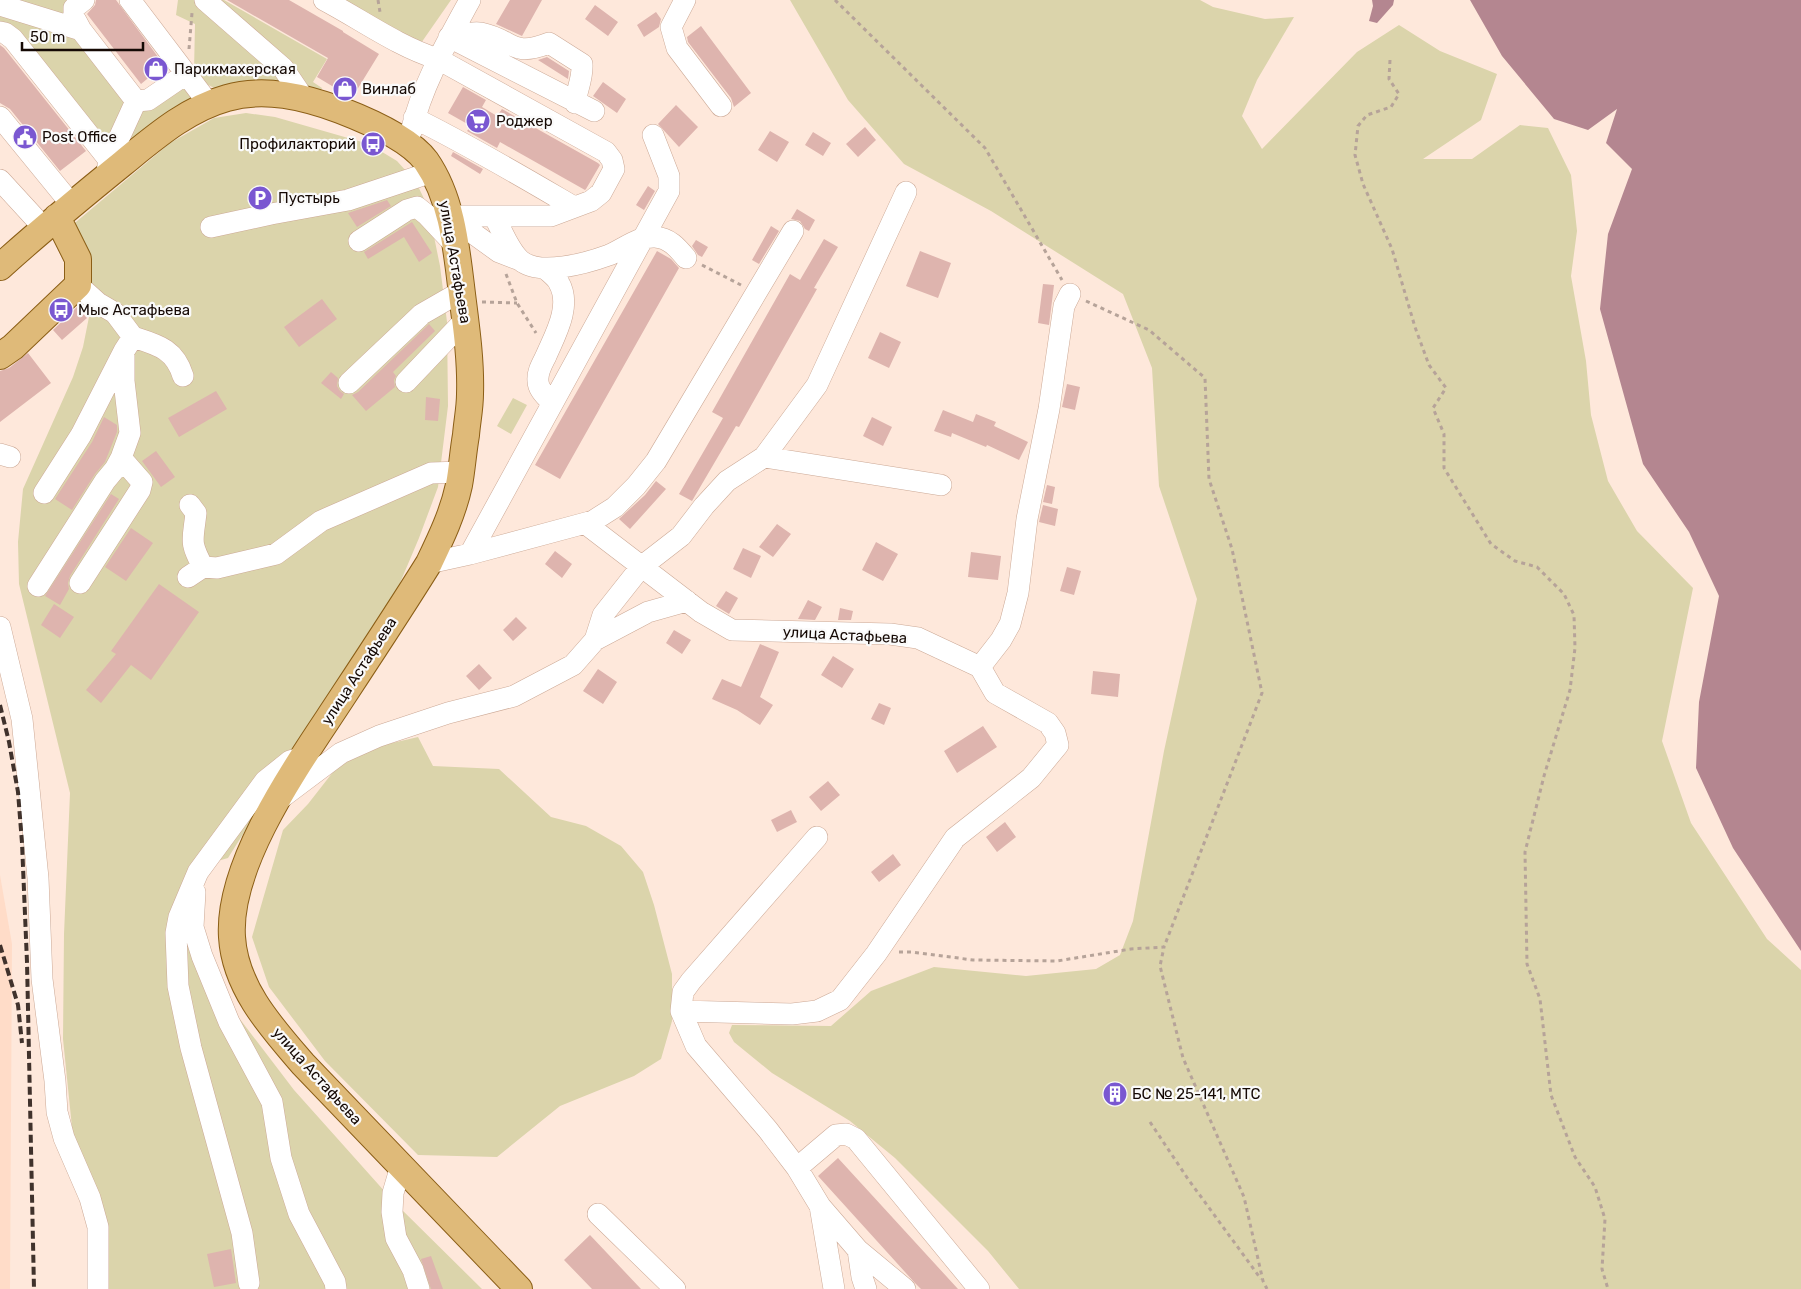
<svg xmlns="http://www.w3.org/2000/svg" width="1801" height="1289" viewBox="0 0 1801 1289" font-family="Rubik,sans-serif">
<style>
.built{fill:#ffdcc8}
.green{fill:#dbd4ab}
.water{fill:#b48690}
.building{fill:#deb4ae}
.lines{fill:none;stroke-linecap:round;stroke-linejoin:round}
.minor-casing{stroke:#cca996;stroke-width:22}
.major-casing{stroke:#8b5e16;stroke-width:28}
.path{stroke:#b6a399;stroke-width:3;stroke-dasharray:4 4;stroke-linecap:butt}
.minor{stroke:#fff;stroke-width:21}
.major{stroke:#dfba79;stroke-width:26}
.rail{stroke:#40322c;stroke-width:4;stroke-dasharray:8 4;stroke-linecap:butt}
.labels{text-anchor:middle;dominant-baseline:central;stroke-width:4.5;stroke-linejoin:round;paint-order:stroke}
.poi-label{font-size:15px;fill:#150904;stroke:#fafafa;text-anchor:start}
.street-label{font-size:15px;fill:#150904;stroke:#fafafa}
</style>
<rect width="100%" height="100%" fill="#fee8db"/>
<!-- built -->
<path class="built" d="M 0,875 L 12,944 L 10,1289 L 0,1289 Z"/>
<!-- green -->
<path class="green" d="M 0,0 L 79,0 L 70,7 L 142,100 L 179,79 L 193,91 L 190,100 L 117,153 L 0,36 Z
M 178,0 L 224,0 L 327,59 L 313,82 L 322,88 L 317,99 L 216,89 L 201,81 L 194,71 L 195,24 L 176,15 Z
M 337,0 L 451,0 L 419,46 Z
M 790,0 L 1200,0 L 1213,7 L 1265,19 L 1294,17 L 1257,80 L 1242,116 L 1262,149 L 1357,52 L 1399,25 L 1440,51 L 1497,74 L 1481,120 L 1423,159 L 1472,159 L 1520,125 L 1548,128 L 1571,175 L 1577,231 L 1571,276 L 1586,361 L 1591,415 L 1608,481 L 1637,531 L 1693,588 L 1662,741 L 1691,823 L 1767,939 L 1801,970 L 1801,1289 L 1019,1289 L 988,1251 L 895,1158 L 850,1121 L 772,1073 L 734,1042 L 729,1033 L 732,1025 L 831,1026 L 871,991 L 934,967 L 1026,976 L 1096,969 L 1120,955 L 1133,921 L 1164,751 L 1197,599 L 1159,486 L 1152,368 L 1123,294 L 991,211 L 904,164 L 848,100 Z
M 246,113 L 275,117 L 369,144 L 397,161 L 416,182 L 428,207 L 440,266 L 447,322 L 448,406 L 438,487 L 419,538 L 397,590 L 228,858 L 193,868 L 183,927 L 223,997 L 294,1090 L 395,1203 L 482,1289 L 103,1289 L 74,1147 L 63,1039 L 64,934 L 70,793 L 19,584 L 18,542 L 23,489 L 73,377 L 83,347 L 89,317 L 90,294 L 64,232 L 170,143 L 214,118 Z
M 513,398 L 527,405 L 511,434 L 497,426 Z
M 418,737 L 433,766 L 499,769 L 551,817 L 586,826 L 621,846 L 643,872 L 654,905 L 672,974 L 672,1021 L 661,1059 L 634,1076 L 560,1106 L 497,1157 L 418,1155 L 325,1061 L 269,987 L 252,937 L 283,830 L 308,804 L 333,772 L 362,750 Z"/>
<!-- water -->
<path class="water" d="M 1372,0 L 1394,0 L 1393,5 L 1377,23 L 1369,21 L 1373,6 Z
M 1470,0 L 1801,0 L 1801,951 L 1733,848 L 1696,768 L 1699,702 L 1719,596 L 1689,532 L 1643,464 L 1600,309 L 1608,234 L 1632,169 L 1606,143 L 1617,109 L 1588,130 L 1554,119 L 1502,56 Z"/>
<!-- building -->
<path class="building" d="M 96,0 L 116,0 L 164,65 L 141,84 L 87,14 L 95,5 Z
M 227,0 L 289,0 L 343,31 L 343,32 L 379,54 L 352,98 L 317,77 L 328,58 Z
M 510,0 L 542,0 L 522,36 L 496,24 Z
M 595,5 L 618,22 L 608,36 L 585,19 Z
M 656,12 L 661,19 L 659,27 L 644,37 L 637,25 Z
M 701,26 L 751,93 L 734,107 L 731,98 L 688,42 L 687,37 Z
M 0,45 L 4,48 L 86,151 L 60,171 L 10,109 L 0,103 Z
M 547,57 L 569,71 L 568,79 L 538,60 Z
M 603,82 L 626,99 L 617,113 L 593,96 Z
M 463,87 L 486,100 L 482,107 L 497,116 L 502,109 L 598,163 L 600,165 L 586,189 L 585,190 L 500,142 L 497,148 L 467,131 L 471,126 L 448,113 Z
M 676,105 L 698,127 L 679,147 L 658,124 Z
M 865,127 L 876,140 L 858,157 L 846,144 Z
M 770,131 L 789,142 L 777,162 L 758,150 Z
M 813,132 L 831,143 L 823,156 L 805,145 Z
M 453,152 L 483,169 L 480,174 L 451,156 Z
M 648,186 L 655,191 L 644,210 L 636,205 Z
M 387,200 L 391,206 L 357,227 L 348,213 Z
M 797,209 L 815,220 L 809,231 L 805,229 L 800,221 L 791,219 Z
M 412,222 L 432,253 L 419,262 L 404,237 L 368,259 L 364,252 Z
M 771,226 L 779,231 L 759,264 L 752,260 Z
M 824,239 L 838,247 L 814,288 L 817,289 L 739,427 L 736,426 L 692,501 L 679,494 L 723,418 L 712,412 L 790,274 L 800,280 Z
M 696,240 L 708,247 L 702,257 L 698,255 L 692,246 Z
M 657,251 L 671,259 L 679,268 L 560,479 L 535,465 Z
M 920,251 L 951,263 L 938,298 L 906,286 Z
M 1043,284 L 1054,285 L 1049,325 L 1038,323 Z
M 322,299 L 337,319 L 299,347 L 284,327 Z
M 77,307 L 87,318 L 62,340 L 53,330 Z
M 429,324 L 435,331 L 393,372 L 396,376 L 394,380 L 395,387 L 366,411 L 352,395 L 358,392 Z
M 880,332 L 901,342 L 889,368 L 868,358 Z
M 28,353 L 51,383 L 0,422 L 0,371 L 9,368 Z
M 331,372 L 338,378 L 337,386 L 340,391 L 344,394 L 341,399 L 321,383 Z
M 1067,384 L 1080,387 L 1075,410 L 1062,407 Z
M 216,391 L 227,409 L 179,437 L 168,418 Z
M 426,397 L 440,399 L 438,421 L 425,420 Z
M 943,410 L 973,422 L 976,414 L 996,422 L 994,426 L 1028,442 L 1019,460 L 987,445 L 986,447 L 952,433 L 951,437 L 934,431 Z
M 104,417 L 117,425 L 117,432 L 105,462 L 95,474 L 72,510 L 55,499 L 92,442 Z
M 872,417 L 892,427 L 883,446 L 863,436 Z
M 156,451 L 175,477 L 161,487 L 142,461 Z
M 656,481 L 666,489 L 630,529 L 619,519 L 645,495 Z
M 1047,485 L 1055,487 L 1052,504 L 1043,502 Z
M 111,494 L 119,499 L 70,576 L 68,583 L 69,589 L 60,605 L 45,596 Z
M 1043,505 L 1058,509 L 1055,526 L 1039,522 Z
M 777,524 L 791,534 L 773,557 L 759,547 Z
M 131,528 L 153,543 L 126,581 L 105,567 Z
M 876,542 L 898,554 L 883,581 L 862,570 Z
M 743,548 L 761,556 L 751,578 L 733,569 Z
M 555,551 L 572,564 L 562,578 L 545,564 Z
M 971,552 L 1001,556 L 998,580 L 968,577 Z
M 1067,567 L 1081,571 L 1074,595 L 1060,591 Z
M 159,584 L 199,612 L 151,680 L 131,665 L 101,703 L 86,690 L 116,654 L 111,651 Z
M 726,591 L 738,598 L 729,614 L 716,606 Z
M 808,600 L 822,607 L 815,620 L 798,619 Z
M 54,604 L 74,617 L 60,638 L 41,625 Z
M 840,608 L 853,611 L 851,620 L 838,620 Z
M 516,617 L 527,628 L 513,641 L 503,630 Z
M 674,630 L 691,640 L 682,654 L 666,643 Z
M 760,644 L 779,652 L 760,697 L 773,705 L 760,725 L 737,710 L 712,699 L 722,679 L 741,687 Z
M 833,656 L 854,669 L 842,688 L 821,675 Z
M 479,664 L 492,678 L 479,690 L 466,676 Z
M 598,669 L 617,682 L 603,704 L 583,691 Z
M 1093,671 L 1120,674 L 1118,697 L 1091,694 Z
M 879,703 L 891,708 L 884,725 L 871,719 Z
M 983,726 L 997,747 L 957,773 L 944,751 Z
M 828,781 L 840,795 L 821,811 L 809,797 Z
M 791,810 L 797,822 L 777,832 L 771,820 Z
M 1005,822 L 1016,837 L 997,852 L 986,837 Z
M 893,854 L 901,865 L 879,882 L 871,872 Z
M 1122,1085 L 1124,1101 L 1108,1103 L 1106,1087 Z
M 838,1158 L 958,1289 L 921,1289 L 915,1283 L 818,1176 Z
M 590,1235 L 641,1289 L 592,1289 L 564,1260 Z
M 231,1249 L 236,1283 L 214,1287 L 207,1254 Z
M 431,1256 L 443,1289 L 431,1289 L 421,1259 Z"/>
<g class="lines">
<defs>
<path id="minor" d="M 84,0 L 74,8 L 74,17 L 81,30 L 136,101 L 109,160 L 106,177
M 130,0 L 209,104
M 205,0 L 283,68 L 304,99
M 324,0 C 362,20 397,46 438,59 L 606,152 L 612,160 L 614,169 L 601,193 L 591,201 L 551,216 L 449,216
M 685,0 L 671,27 L 677,48 L 721,106
M 0,5 L 81,30
M 0,32 L 5,33 L 13,39 L 109,160
M 449,37 C 458,36 471,31 481,33 C 514,40 511,58 549,43 L 582,64 C 583,78 577,89 575,103
M 449,37 L 594,111
M 136,101 L 148,100 L 186,74
M 0,117 L 72,205
M 414,118 C 469,145 521,176 574,207
M 411,132 C 422,85 447,42 470,0
M 0,180 L 44,228
M 449,216 L 499,252 L 520,260
M 494,216 C 502,230 508,249 520,260 C 539,277 587,263 609,255 C 624,249 638,236 655,237 C 669,238 677,247 686,258
M 211,227 L 271,214 L 348,200 L 432,172
M 359,241 L 407,210 L 417,207 L 427,215 L 455,245
M 546,269 C 550,273 557,278 559,283 C 572,306 555,335 546,356 C 542,364 537,372 538,381 C 538,390 547,397 552,403
M 133,337 C 158,345 175,349 183,376
M 406,382 L 465,320
M 349,383 L 422,314 L 462,291
M 0,454 L 10,457
M 764,457 L 941,485
M 44,493 L 81,435 L 124,351 L 133,337 L 115,313 L 98,303 L 78,285
M 190,505 L 196,513 C 193,541 189,541 203,567
M 586,524 L 701,612 L 732,630 L 890,634 L 918,638 L 980,667 L 995,693 L 1048,723 L 1055,733 L 1058,745 L 1031,778 L 955,838 L 876,954 L 840,1000 L 817,1011 L 792,1014 L 681,1011
M 470,554 L 669,191 L 669,176 L 653,135
M 429,563 L 470,554 L 593,521 L 615,507 L 636,486 L 656,461 L 793,231
M 188,577 L 203,567 L 217,568 L 276,554 L 321,521 L 431,473 L 461,472
M 80,583 L 140,490 L 142,482 L 121,458
M 38,586 L 105,481 L 115,469 L 121,458 L 130,433 L 124,381 L 124,351
M 0,627 L 22,719 L 38,878 L 42,979 L 55,1081 L 57,1112 L 64,1138 L 90,1198 L 98,1227 L 98,1289
M 595,640 L 603,615 L 641,567 L 681,536 L 704,506 L 727,481 L 764,457 L 817,385 L 906,192
M 980,667 L 1001,640 L 1010,624 L 1018,593 L 1027,519 L 1049,409 L 1064,306 L 1070,294
M 281,798 L 341,753 L 379,736 L 448,713 L 514,696 L 573,665 L 595,640 L 648,612 L 687,601
M 817,837 L 691,981 L 683,992 L 681,1011 L 696,1046 L 768,1130 L 797,1168 L 820,1206 L 834,1289
M 195,892 L 193,927 L 202,956 L 229,1022 L 272,1102 L 281,1158 L 299,1214 L 335,1282 L 336,1289
M 401,1166 L 393,1193 L 392,1212 L 396,1238 L 413,1270 L 419,1289
M 797,1168 L 836,1135 L 846,1134 L 856,1139 L 979,1289
M 820,1206 L 858,1250 L 905,1289
M 598,1214 L 675,1289
M 858,1250 L 862,1277 L 866,1289
M 249,1283 L 242,1233 L 191,1048 L 178,986 L 176,933 L 179,917 L 198,872 L 265,781 L 290,761 L 303,757"/>
<path id="major" d="M 0,267 C 40,231 81,197 123,163 C 155,137 187,109 227,98 C 265,87 304,97 340,110 C 366,120 410,139 426,161 C 454,201 457,256 463,302 C 467,333 471,364 470,394 C 470,408 467,422 466,435 C 463,452 462,469 459,485 C 453,513 441,538 429,563 C 401,608 372,652 343,696 C 302,759 227,861 232,937 C 235,988 272,1028 303,1064 L 519,1289
M 0,356 L 13,347 L 78,285 L 78,259 L 57,217"/>
</defs>
<!-- minor casing -->
<use href="#minor" class="minor-casing"/>
<!-- major casing -->
<use href="#major" class="major-casing"/>
<!-- path -->
<path class="path" d="M 378,0 L 380,12
M 835,0 L 985,148 L 1062,280
M 189,49 L 192,13
M 1390,60 L 1389,79 L 1399,94 L 1391,107 L 1367,115 L 1358,126 L 1355,155 L 1363,184 L 1392,249 L 1415,327 L 1429,365 L 1446,388 L 1433,408 L 1444,434 L 1444,468 L 1491,544 L 1515,561 L 1537,567 L 1564,594 L 1574,615 L 1575,648 L 1570,690 L 1544,776 L 1525,852 L 1527,964 L 1540,999 L 1551,1095 L 1575,1157 L 1595,1187 L 1605,1219 L 1602,1269 L 1608,1289
M 702,265 L 741,285
M 506,274 L 517,303 L 536,333
M 1086,301 L 1149,330 L 1205,378 L 1209,479 L 1232,549 L 1262,693 L 1164,947
M 482,302 L 517,303
M 899,952 L 912,952 L 973,960 L 1057,961 L 1131,949 L 1164,947 L 1160,966 L 1183,1058 L 1244,1197 L 1263,1281 L 1267,1289
M 1150,1122 L 1188,1179 L 1261,1279"/>
<!-- minor -->
<use href="#minor" class="minor"/>
<!-- major -->
<use href="#major" class="major"/>
<!-- rail -->
<path class="rail" d="M 0,705 L 9,742 L 18,792 L 22,843 L 27,962 L 34,1289
M 0,945 L 18,1005 L 22,1043"/>
</g>
<!-- icons -->
<defs>
<symbol id="shop-disc" viewBox="-11 -11 22 22"><circle r="9.5" fill="#7a57d1" stroke="#fafafa"/><path d="M-5-2.5h2.3a2.7 3.5 0 0 1 5.4 0H5L5.5 6h-11ZM-1.5-2.5h3a1.5 2.3 0 0 0-3 0Z" fill="#fff"/></symbol>
<symbol id="supermarket-disc" viewBox="-11 -11 22 22"><circle r="9.5" fill="#7a57d1" stroke="#fafafa"/><path d="M-6-5.5h2.5l.6 2H6L4.5 2H-2.5L-4.4-4H-6ZM-1.5 3.2a1.3 1.3 0 1 0 .1 0ZM3 3.2a1.3 1.3 0 1 0 .1 0Z" fill="#fff"/></symbol>
<symbol id="civic-disc" viewBox="-11 -11 22 22"><circle r="9.5" fill="#7a57d1" stroke="#fafafa"/><path d="M-.6-6.5H3V-4.5H.6V-3L4-1V1h2V6H-6V1h2V-1L-.6-3ZM-1.2 2.5V6h2.4V2.5Z" fill="#fff"/></symbol>
<symbol id="bus-disc" viewBox="-11 -11 22 22"><circle r="9.5" fill="#7a57d1" stroke="#fafafa"/><path d="M-5-6H5V4H4V6H2V4H-2V6H-4V4H-5ZM-3.5-4V0h7V-4ZM-3.5 1.2v1.5H-2V1.2ZM2 1.2v1.5H3.5V1.2Z" fill="#fff"/></symbol>
<symbol id="parking-disc" viewBox="-11 -11 22 22"><circle r="9.5" fill="#7a57d1" stroke="#fafafa"/><path d="M-3.5-5.5H1a3.5 3.5 0 0 1 0 7H-1V5.5H-3.5ZM-1-3.4V-.6H.8a1.4 1.4 0 0 0 0-2.8Z" fill="#fff"/></symbol>
<symbol id="building-disc" viewBox="-11 -11 22 22"><circle r="9.5" fill="#7a57d1" stroke="#fafafa"/><path d="M-4-6H4V6H1V3H-1V6H-4ZM-2.5-4.3h1.7v1.8h-1.7ZM.8-4.3h1.7v1.8H.8ZM-2.5-1h1.7V.8h-1.7ZM.8-1h1.7V.8H.8Z" fill="#fff"/></symbol>
</defs>
<g fill-rule="evenodd">
<use href="#shop-disc" x="142" y="55" width="28" height="28"/>
<use href="#shop-disc" x="331" y="75" width="28" height="28"/>
<use href="#supermarket-disc" x="464" y="107" width="28" height="28"/>
<use href="#civic-disc" x="11" y="123" width="28" height="28"/>
<use href="#bus-disc" x="359" y="130" width="28" height="28"/>
<use href="#parking-disc" x="246" y="184" width="28" height="28"/>
<use href="#bus-disc" x="47" y="296" width="28" height="28"/>
<use href="#building-disc" x="1101" y="1080" width="28" height="28"/>
</g>
<g class="labels">
<!-- poi labels -->
<g class="poi-label">
<text x="174" y="69">Парикмахерская</text>
<text x="362" y="89">Винлаб</text>
<text x="496" y="121">Роджер</text>
<text x="42" y="137">Post Office</text>
<text x="356" y="144" text-anchor="end">Профилакторий</text>
<text x="278" y="198">Пустырь</text>
<text x="78" y="310">Мыс Астафьева</text>
<text x="1132" y="1094">БС № 25-141, МТС</text>
</g>
<!-- street labels -->
<g class="street-label">
<text transform="translate(455 262) rotate(80)">улица Астафьева</text>
<text transform="translate(845 635) rotate(3)">улица Астафьева</text>
<text transform="translate(359 671) rotate(-57)">улица Астафьева</text>
<text transform="translate(317 1076) rotate(48)">улица Астафьева</text>
</g>
</g>
<!-- scale -->
<path d="M22 42v8h121v-8" fill="none" stroke="#150904" stroke-width="2.5"/>
<text x="30" y="42" font-size="15" fill="#150904" stroke="#fafafa" stroke-width="4" paint-order="stroke">50 m</text>
</svg>
